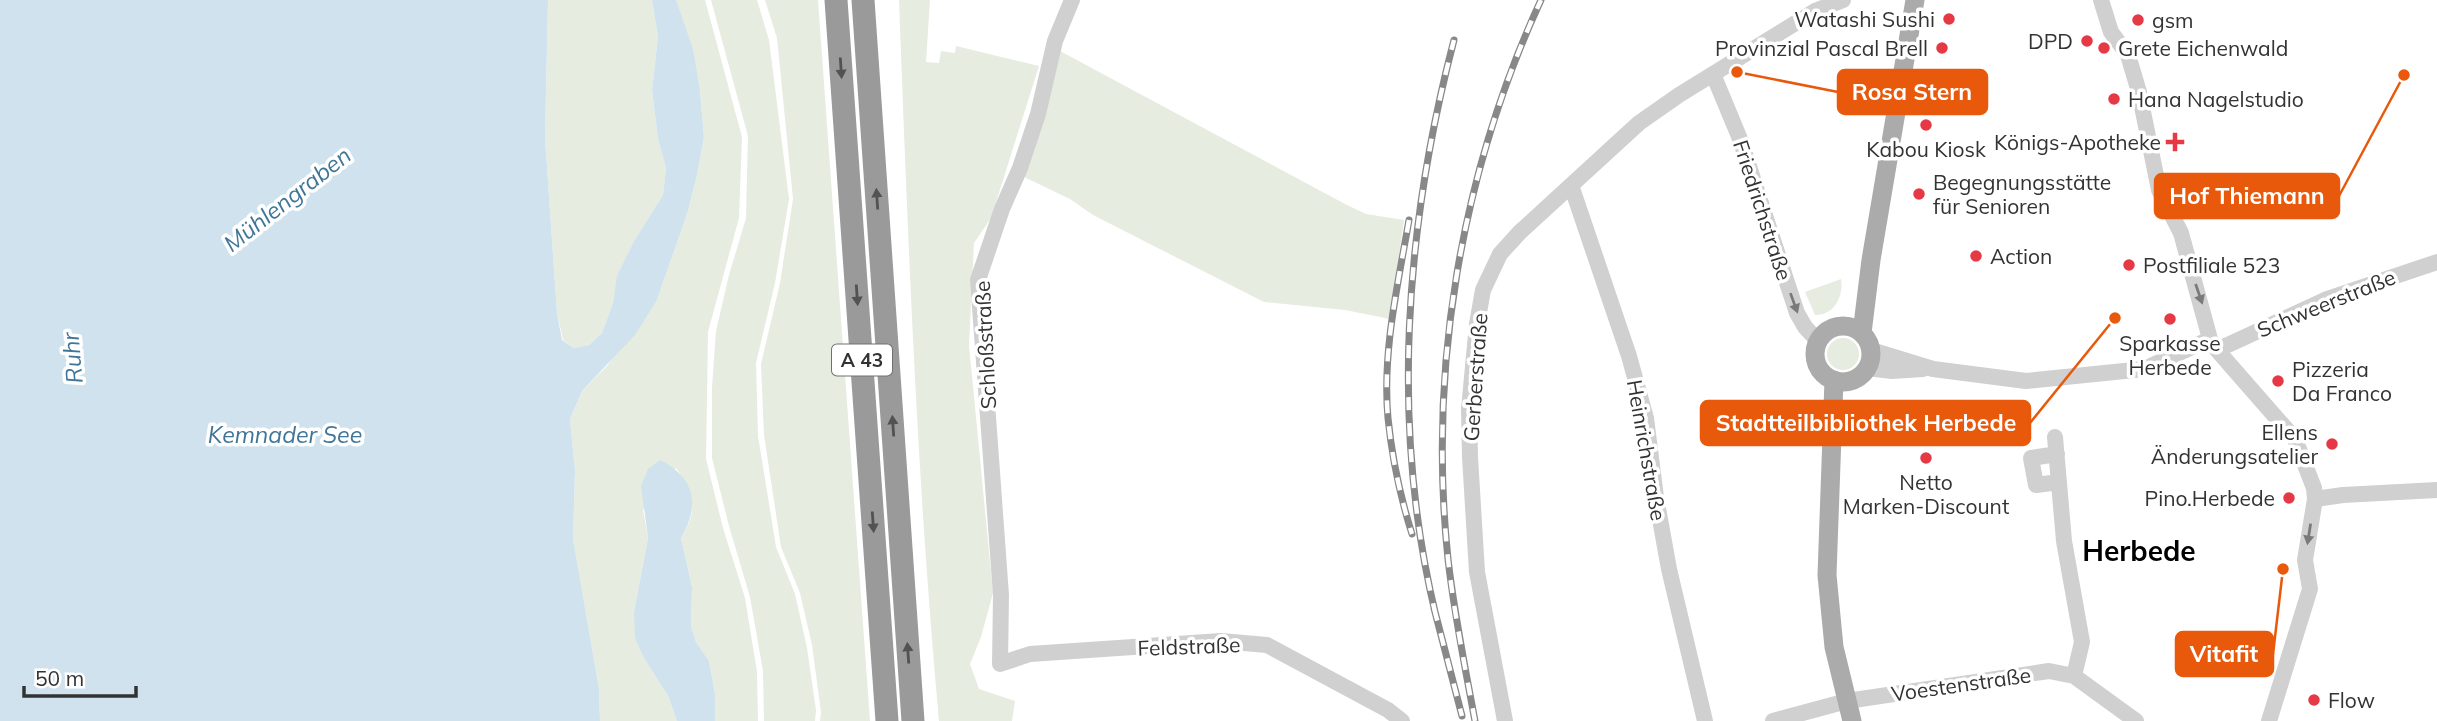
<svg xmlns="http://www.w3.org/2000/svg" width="2437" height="721" viewBox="0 0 2437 721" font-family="Mulish,sans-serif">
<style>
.green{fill:#e6ecdf}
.water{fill:#cfe2ee}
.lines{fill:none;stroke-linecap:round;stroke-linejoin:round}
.minor{stroke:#d0d0d0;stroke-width:16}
.major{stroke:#ababab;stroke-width:19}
.highway{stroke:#9a9a9a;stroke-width:23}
.rail-casing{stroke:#888;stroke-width:7}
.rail{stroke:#fff;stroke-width:4.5;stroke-dasharray:13;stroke-linecap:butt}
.oneway{fill:#525252}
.oneway2{fill:#7a7a7a}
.poi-dot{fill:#e63946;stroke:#fff;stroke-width:2.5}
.labels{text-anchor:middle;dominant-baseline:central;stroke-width:7;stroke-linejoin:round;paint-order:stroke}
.shield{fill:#fff;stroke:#707070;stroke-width:2}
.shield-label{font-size:19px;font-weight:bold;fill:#333}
.poi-label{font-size:21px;fill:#333;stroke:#fff;text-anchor:start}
.street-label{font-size:21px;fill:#333;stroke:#fff}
.water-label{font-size:23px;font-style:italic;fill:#3f7597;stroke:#fff}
.district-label{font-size:28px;font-weight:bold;fill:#000;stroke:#fff}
.leader{fill:none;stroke:#e8590c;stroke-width:2.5}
.callout-dot{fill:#e8590c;stroke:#fff;stroke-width:2.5}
.callout{fill:#e8590c;stroke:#e8590c;stroke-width:2.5}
.callout-label{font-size:23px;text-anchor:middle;font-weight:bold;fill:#fff}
</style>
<rect width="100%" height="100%" fill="#fff"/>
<!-- green -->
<path class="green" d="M 548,0 L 652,0 L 658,37 L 652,90 L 658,139 L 666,168 L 663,195 L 634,241 L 618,276 L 613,303 L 602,333 L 589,345 L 574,348 L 563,340 L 557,313 L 545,138 Z
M 676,0 L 705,0 L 742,137 L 739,218 L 708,332 L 706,459 L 723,528 L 745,598 L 757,672 L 758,721 L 715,721 L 715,694 L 709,661 L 696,642 L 691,626 L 692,587 L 681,538 C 699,509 694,495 676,468 L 643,510 L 648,538 L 634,612 L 644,658 L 668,696 L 677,721 L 600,721 L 599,689 L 573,540 L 575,471 L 570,419 L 582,391 L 607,366 L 657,300 L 688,211 L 697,175 L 704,137 L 700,91 Z
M 711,0 L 757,0 L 769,40 L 789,199 L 775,283 L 756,363 L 758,436 L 776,547 L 795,594 L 807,648 L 816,710 L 815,721 L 764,721 L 763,671 L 750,597 L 729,526 L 712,458 L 712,388 L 716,331 L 729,275 L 746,218 L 748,136 Z
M 765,0 L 818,0 L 870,721 L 820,721 L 821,712 L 812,645 L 800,593 L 781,547 L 764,435 L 761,364 L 780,283 L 793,199 L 777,38 Z
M 899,0 L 930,0 L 926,62 L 939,63 L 941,51 L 955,53 L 956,46 L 1039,66 L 991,218 L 974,243 L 969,345 L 993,593 L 981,637 L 970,664 L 979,689 L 1015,701 L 1012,721 L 939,721 C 917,481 908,241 899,0 Z
M 1060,51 L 1345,204 L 1366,214 L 1404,220 L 1390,319 L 1345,310 L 1264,302 L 1093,215 L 1070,199 L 1022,176 Z
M 1841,279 C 1844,296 1834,316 1815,315 L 1805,292 Z
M1827 354a16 16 0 1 1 32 0a16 16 0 1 1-32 0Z"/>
<!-- water -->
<path class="water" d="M 0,0 L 548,0 L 545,138 L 557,313 L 562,340 L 574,348 L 589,345 L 602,333 L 613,303 L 617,276 L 634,241 L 663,195 L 666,168 L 658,139 L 652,90 L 658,37 L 652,0 L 676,0 L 693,49 L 700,91 L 704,137 L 697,175 L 688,211 L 657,300 L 635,335 L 582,391 L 570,419 L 575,471 L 573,539 L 599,689 L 600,721 L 0,721 Z
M 660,460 C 696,478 700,506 681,538 L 692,587 L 691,626 L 696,642 L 709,661 L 715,694 L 715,721 L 677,721 L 668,696 L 644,658 L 635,638 L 634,612 L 648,538 L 641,486 L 648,469 Z"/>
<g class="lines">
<!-- minor -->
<path class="minor" d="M 1072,0 L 1055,41 L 1038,114 L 1020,168 L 1002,209 L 978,280 L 1001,595 L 1000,664 L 1030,654 L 1221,641 L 1267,645 L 1388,710 L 1402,721
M 2101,0 L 2111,32 L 2128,55 L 2139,92 L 2159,190 L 2181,233 L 2210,339 L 2217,350 L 2295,439 L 2314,488 L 2315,499 L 2305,560 L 2310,589 L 2269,721
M 1713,74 L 1740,139 L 1797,313 L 1805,327 L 1818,341
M 1571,185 L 1629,356 L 1646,418 L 1656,497 L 1669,569 L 1705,721
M 1871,350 L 1933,369 L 2026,381 L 2144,369 L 2210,339
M 2217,350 L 2327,299 L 2437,262
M 1867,368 L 1892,371 L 1923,369
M 2055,437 L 2064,541 L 2082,642 L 2074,676
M 2057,454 L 2031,458 L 2036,485 L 2059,482
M 2315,499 L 2343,495 L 2437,490
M 1505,721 L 1477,572 L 1470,457 L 1469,409 L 1477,324 L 1483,290 L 1500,254 L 1520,232 L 1639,123 L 1679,95 L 1794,24 L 1815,11 L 1843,0
M 1773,721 L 1847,701 L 2049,671 L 2074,676 L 2136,721"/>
<!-- major -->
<path class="major" d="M1815 354a28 28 0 1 1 56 0a28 28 0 1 1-56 0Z
M 1862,333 L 1871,260 L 1915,0
M 1834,380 L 1827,575 L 1834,647 L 1852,721"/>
<!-- highway -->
<path class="highway" d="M 836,0 L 887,721
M 863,0 L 913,721"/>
<defs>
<path id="rail" d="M 1409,220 C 1398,284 1382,352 1388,418 C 1392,458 1400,496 1412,534
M 1434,608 L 1462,716
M 1436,616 C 1390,427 1405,227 1454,40
M 1475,721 C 1465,667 1454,613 1448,559 C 1428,369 1461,173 1541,0"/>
</defs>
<!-- rail casing -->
<use href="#rail" class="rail-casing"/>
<!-- rail -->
<use href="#rail" class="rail"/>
</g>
<!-- one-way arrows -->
<defs><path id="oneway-solid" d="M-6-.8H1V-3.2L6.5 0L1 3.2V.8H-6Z" transform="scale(1.75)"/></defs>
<g class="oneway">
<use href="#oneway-solid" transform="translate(841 68) rotate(86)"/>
<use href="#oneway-solid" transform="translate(877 199) rotate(-94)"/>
<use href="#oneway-solid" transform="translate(857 295) rotate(86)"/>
<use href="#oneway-solid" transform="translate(893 426) rotate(-94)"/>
<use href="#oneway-solid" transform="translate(873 522) rotate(86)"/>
<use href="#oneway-solid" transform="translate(908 653) rotate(-94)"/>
</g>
<g class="oneway2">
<use href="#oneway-solid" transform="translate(2199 294) rotate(71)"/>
<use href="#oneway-solid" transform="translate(1794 303) rotate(70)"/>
<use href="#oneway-solid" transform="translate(2309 534) rotate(99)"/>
</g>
<!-- markers -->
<g class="poi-dot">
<circle cx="1949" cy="19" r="7"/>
<circle cx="2138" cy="20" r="7"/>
<circle cx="2087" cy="41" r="7"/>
<circle cx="1942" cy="48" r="7"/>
<circle cx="2104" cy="48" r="7"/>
<circle cx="2114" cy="99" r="7"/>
<circle cx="1926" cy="125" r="7"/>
<path d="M2171.5 131.5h7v7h7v7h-7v7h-7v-7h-7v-7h7z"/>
<circle cx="1919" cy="194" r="7"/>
<circle cx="1976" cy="256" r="7"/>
<circle cx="2129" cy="265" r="7"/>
<circle cx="2170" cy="319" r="7"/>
<circle cx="2278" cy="381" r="7"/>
<circle cx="2332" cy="444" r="7"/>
<circle cx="1926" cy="458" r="7"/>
<circle cx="2289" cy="498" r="7"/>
<circle cx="2314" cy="700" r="7"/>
</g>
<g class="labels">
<!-- shield labels -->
<rect class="shield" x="832" y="344.5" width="60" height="31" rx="5"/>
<g class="shield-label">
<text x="862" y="360">A 43</text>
</g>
<!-- poi labels -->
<g class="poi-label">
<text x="1935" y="19" text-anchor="end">Watashi Sushi</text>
<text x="2152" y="20">gsm</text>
<text x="2073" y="41" text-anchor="end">DPD</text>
<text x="1928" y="48" text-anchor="end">Provinzial Pascal Brell</text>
<text x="2118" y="48">Grete Eichenwald</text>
<text x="2128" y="99">Hana Nagelstudio</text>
<text x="2161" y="142" text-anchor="end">Königs-Apotheke</text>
<text x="1926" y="149" text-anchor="middle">Kabou Kiosk</text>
<text x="1933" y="182">Begegnungsstätte<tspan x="1933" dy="24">für Senioren</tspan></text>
<text x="1990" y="256">Action</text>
<text x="2143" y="265">Postfiliale 523</text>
<text x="2170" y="343" text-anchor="middle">Sparkasse<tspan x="2170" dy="24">Herbede</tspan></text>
<text x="2292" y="369">Pizzeria<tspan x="2292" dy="24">Da Franco</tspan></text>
<text x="2318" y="432" text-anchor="end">Ellens<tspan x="2318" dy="24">Änderungsatelier</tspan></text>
<text x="1926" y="482" text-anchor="middle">Netto<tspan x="1926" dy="24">Marken-Discount</tspan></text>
<text x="2275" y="498" text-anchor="end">Pino.Herbede</text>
<text x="2328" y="700">Flow</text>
</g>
<!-- street labels -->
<g class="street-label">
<text transform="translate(1763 210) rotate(72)">Friedrichstraße</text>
<text transform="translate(2326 303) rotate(-22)">Schweerstraße</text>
<text transform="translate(985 345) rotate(-93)">Schloßstraße</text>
<text transform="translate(1475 377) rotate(-86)">Gerberstraße</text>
<text transform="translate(1647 450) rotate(80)">Heinrichstraße</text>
<text transform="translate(1189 646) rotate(-2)">Feldstraße</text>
<text transform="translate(1961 684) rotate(-8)">Voestenstraße</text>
</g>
<!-- water labels -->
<g class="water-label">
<text transform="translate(287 199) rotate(-38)">Mühlengraben</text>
<text transform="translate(72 358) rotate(-95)">Ruhr</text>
<text x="285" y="434">Kemnader See</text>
</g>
<!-- district labels -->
<g class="district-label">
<text x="2139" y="550">Herbede</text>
</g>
</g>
<!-- callouts -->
<path class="leader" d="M1737 72L1838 92M2404 75L2339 196M2115 318L2030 423M2283 569L2273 654"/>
<g class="callout-dot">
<circle cx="1737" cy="72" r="7"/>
<circle cx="2404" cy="75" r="7"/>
<circle cx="2115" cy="318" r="7"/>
<circle cx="2283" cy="569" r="7"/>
</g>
<g class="callout">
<rect x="1838" y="70" width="149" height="44" rx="7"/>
<rect x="2155" y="174" width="184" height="44" rx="7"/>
<rect x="1701" y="401" width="329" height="44" rx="7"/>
<rect x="2176" y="632" width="97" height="44" rx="7"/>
</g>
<g class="callout-label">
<text x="1912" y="100">Rosa Stern</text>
<text x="2247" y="204">Hof Thiemann</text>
<text x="1866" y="431">Stadtteilbibliothek Herbede</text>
<text x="2224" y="662">Vitafit</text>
</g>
<!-- scale -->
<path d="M24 686v10h112v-10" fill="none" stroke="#333333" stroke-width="3.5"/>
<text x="35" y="686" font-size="21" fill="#333333" stroke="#ffffff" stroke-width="5" paint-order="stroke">50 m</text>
</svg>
